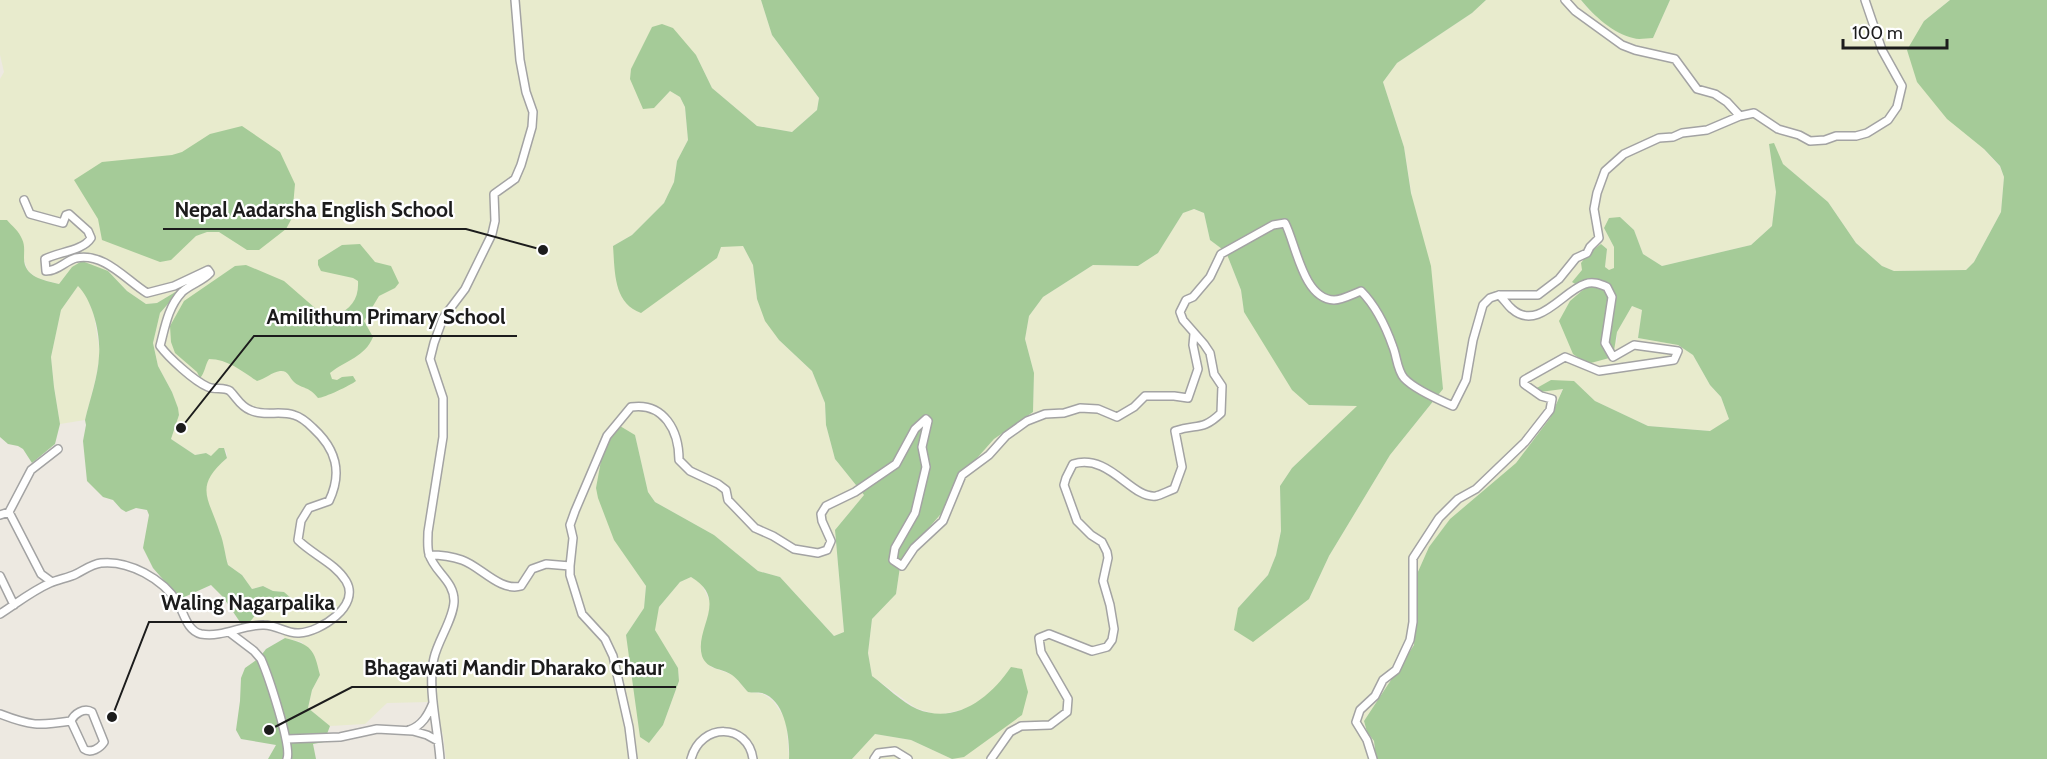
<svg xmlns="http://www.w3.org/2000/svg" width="2047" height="759" viewBox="0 0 2047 759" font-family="Cabin,sans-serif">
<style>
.farmland{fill:#e8ebcd}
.forest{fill:#a5cb98}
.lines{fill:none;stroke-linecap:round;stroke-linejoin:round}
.street-casing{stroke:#a3a3a3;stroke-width:10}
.street{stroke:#fff;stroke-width:7}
.leader{fill:none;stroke:#1c1c1c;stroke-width:2}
.callout-dot{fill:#1c1c1c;stroke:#fff;stroke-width:2}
.callout-label{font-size:21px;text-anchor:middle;font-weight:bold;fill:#1c1c1c;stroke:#fff;stroke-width:4.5;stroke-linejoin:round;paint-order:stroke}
</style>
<rect width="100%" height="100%" fill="#ede9e1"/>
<!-- farmland -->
<path class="farmland" d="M 0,0 L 761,0 L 772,35 L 819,98 L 817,110 L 792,132 L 757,126 L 712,88 L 696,55 L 654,108 L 670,91 L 680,97 L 685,107 L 688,140 L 677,161 L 674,182 L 664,203 L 632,235 L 613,246 L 743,246 L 753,265 L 757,299 L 779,340 L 812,371 L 825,403 L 826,425 L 835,459 L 864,495 L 835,530 L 844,632 L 834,636 L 780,577 L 758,571 L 714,535 L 655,502 L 648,492 L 635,435 L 614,539 L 646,586 L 644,608 L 626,635 L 649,743 L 663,725 L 679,681 L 678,668 L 654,630 L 659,607 L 680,582 L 691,577 L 701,583 L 711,604 L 701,648 L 711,667 L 733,675 L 748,692 L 763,694 L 773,701 L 786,720 L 789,759 L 446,759 L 443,734 L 429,702 L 387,703 L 365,724 L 330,726 L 308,708 L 312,690 L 320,675 L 302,642 L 285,638 L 276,627 L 248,624 L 263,607 L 274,604 L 285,606 L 291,605 L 284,592 L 273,591 L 263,586 L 252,589 L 242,575 L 228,565 L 220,532 L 213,519 L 205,491 L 207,479 L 213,470 L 227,458 L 227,453 L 224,448 L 211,456 L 206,453 L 195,455 L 171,439 L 179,415 L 172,392 L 158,366 L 153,343 L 160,313 L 176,297 L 181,289 L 157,303 L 146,304 L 127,291 L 108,271 L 72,267 L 59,284 L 37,278 L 28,271 L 24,260 L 24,249 L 7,220 L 0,220 L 0,79 L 4,72 L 0,55 Z
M 1486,0 L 1581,0 L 1588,9 L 1606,23 L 1624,35 L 1653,38 L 1670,0 L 1950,0 L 1924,21 L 1984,149 L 2000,167 L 2004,177 L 2001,212 L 1974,262 L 1966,270 L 1894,271 L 1882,266 L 1856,243 L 1828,202 L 1783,164 L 1769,144 L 1776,192 L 1772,226 L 1751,245 L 1662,266 L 1643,254 L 1634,230 L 1620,217 L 1604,228 L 1614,247 L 1614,268 L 1609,271 L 1605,267 L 1607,249 L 1587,279 L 1591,283 L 1617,344 L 1617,332 L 1632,306 L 1642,310 L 1638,338 L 1678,345 L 1693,355 L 1710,385 L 1721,397 L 1729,419 L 1711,431 L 1648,426 L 1595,401 L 1574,381 L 1540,392 L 1563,388 L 1550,418 L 1516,463 L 1450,519 L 1429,547 L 1417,574 L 1414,645 L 1364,721 L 1367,732 L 1374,741 L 1376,759 L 852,759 L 875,734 L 911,740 L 952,759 L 1011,668 L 999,686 L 970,708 L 938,715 L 916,708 L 872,676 L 868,653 L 872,619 L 896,594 L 901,560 L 946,508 L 958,474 L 970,466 L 994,439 L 1033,412 L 1034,373 L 1025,339 L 1029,316 L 1043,297 L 1093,265 L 1138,266 L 1158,253 L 1183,213 L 1193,209 L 1204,213 L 1210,240 L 1226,252 L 1241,290 L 1244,312 L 1310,405 L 1358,406 L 1292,468 L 1280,486 L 1281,531 L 1276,555 L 1268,575 L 1238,608 L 1309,599 L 1329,556 L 1390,455 L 1443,389 L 1404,147 L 1383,82 L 1397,63 L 1472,13 Z
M 78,286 L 86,294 L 94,315 L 100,354 L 96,377 L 85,420 L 60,424 L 54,386 L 51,357 L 61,310 Z"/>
<!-- forest -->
<path class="forest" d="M 761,0 L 1486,0 L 1472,13 L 1397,63 L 1383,82 L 1404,147 L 1411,193 L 1431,266 L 1443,389 L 1390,455 L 1329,556 L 1309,599 L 1253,642 L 1234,630 L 1238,608 L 1268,575 L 1276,555 L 1281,531 L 1280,486 L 1292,468 L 1357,406 L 1309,405 L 1292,390 L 1244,312 L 1241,290 L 1226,252 L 1210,240 L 1204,213 L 1194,209 L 1183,213 L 1158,253 L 1138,266 L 1093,265 L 1043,297 L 1029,316 L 1025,339 L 1034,373 L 1033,412 L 994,439 L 970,466 L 958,474 L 946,508 L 901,560 L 896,594 L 872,619 L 868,653 L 872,676 C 886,686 901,702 917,709 C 956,725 990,698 1011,667 L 1022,669 L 1028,692 L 1022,715 L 964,757 L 952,759 L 911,740 L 875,734 L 852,759 L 789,759 C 790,739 786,700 762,693 C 758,692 752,693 748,692 C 743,687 738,679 732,675 C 722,668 707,670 702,656 C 694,628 730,600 691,577 L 680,582 L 659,607 L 655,630 L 678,668 L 679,681 L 663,725 L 649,743 L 640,737 L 626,635 L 644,608 L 646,586 L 614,540 L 598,498 L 596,488 L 602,455 L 615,423 L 635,435 L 648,492 L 655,502 L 714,535 L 758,571 L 780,577 L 834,636 L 844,632 L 835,530 L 864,495 L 835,459 L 826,425 L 825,403 L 812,371 L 779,340 L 765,321 L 757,299 L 753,265 L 743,246 L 721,247 L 717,258 L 641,313 C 613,303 615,271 613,246 L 632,235 L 664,203 L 674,182 L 677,161 L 688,140 L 685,107 L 680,97 L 670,91 L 654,108 L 643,109 L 630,79 L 631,69 L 652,27 L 662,24 L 673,28 L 696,55 L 712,88 L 757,126 L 792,132 L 817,110 L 819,98 L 772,35 Z
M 1581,0 L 1670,0 L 1653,38 C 1646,38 1639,40 1633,38 C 1614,34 1593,15 1581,0 Z
M 1950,0 L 2047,0 L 2047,759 L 1376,759 L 1374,741 L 1367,732 L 1364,721 L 1414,645 L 1417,574 L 1429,547 L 1450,519 L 1516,463 L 1550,418 L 1563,389 L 1540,392 L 1535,389 L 1551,380 L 1574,381 L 1595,401 L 1648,426 L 1710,431 L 1729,419 L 1721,397 L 1710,385 L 1693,355 L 1678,345 L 1638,338 L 1642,310 L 1632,306 L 1617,332 L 1613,357 L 1587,364 L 1573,354 L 1559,321 L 1570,301 L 1591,283 L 1587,279 L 1577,285 L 1572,282 L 1582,270 L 1581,263 L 1588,254 L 1601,244 L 1607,249 L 1605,267 L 1609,270 L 1614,268 L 1614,247 L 1604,228 L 1609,218 L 1620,217 L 1634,230 L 1643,254 L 1662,266 L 1751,245 L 1772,226 L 1776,192 L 1769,144 L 1774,143 L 1783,164 L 1828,202 L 1856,243 L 1882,266 L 1894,271 L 1966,270 L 1974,262 L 2001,212 L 2004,177 L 2000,166 L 1984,149 L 1947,119 L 1917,82 L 1907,50 L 1924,21 Z
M 242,126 L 280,152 L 295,184 L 292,218 L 286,229 L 259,250 L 247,250 L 219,232 L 207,232 L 196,236 L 171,260 L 160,262 L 102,240 L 98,219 L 74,180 L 102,162 L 172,155 L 182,152 L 210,134 Z
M 0,220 L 7,220 C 12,226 19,231 22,239 C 25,245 24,251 24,258 C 24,277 43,280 59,284 L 72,267 L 82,261 L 108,271 L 127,291 L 146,304 L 157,303 L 182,288 L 160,313 L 153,343 L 158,366 L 172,392 L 178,408 L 179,415 L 171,439 L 195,455 L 206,453 L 211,456 L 219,448 L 224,448 L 227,458 C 193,487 209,498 220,533 C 224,543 225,555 228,565 L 242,575 L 252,589 L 263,586 L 273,591 L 284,592 L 292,599 L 291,605 C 284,607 282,605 275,604 C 262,603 256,615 248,624 L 242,625 L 223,597 L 211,585 L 180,599 L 153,568 L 143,548 L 149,515 L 147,510 L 136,508 L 126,512 L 121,509 L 113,500 L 103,497 L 87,481 L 83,441 L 86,425 L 85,420 C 90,399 98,377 99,356 C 101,335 93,301 78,286 L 61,310 L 51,357 L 54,387 L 60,424 L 55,444 L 32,463 L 23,449 L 18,446 L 8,444 L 0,437 Z
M 360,244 L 375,262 L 391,266 L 399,283 L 395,288 L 379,296 L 364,321 L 373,337 C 365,357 346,360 330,373 L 332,379 L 337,380 L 342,377 L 353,376 L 356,381 C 351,385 324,398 318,398 C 309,386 302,389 294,382 C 289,377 288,370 280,371 C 272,372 265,379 257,381 C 243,372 228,359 209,359 C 205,365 205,373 200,378 L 197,372 L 175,353 L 171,342 L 170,326 L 184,301 L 235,266 L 246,265 L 284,281 L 315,308 L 335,316 C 351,309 359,299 358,281 L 353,278 L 321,271 L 318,265 L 318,260 L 342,245 Z
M 285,638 C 312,645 314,649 320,675 L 312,690 L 308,708 L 330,726 L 324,742 L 313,744 L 316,759 L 268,759 L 276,745 L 241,739 L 236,730 L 240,701 L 241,678 L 245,668 L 259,658 L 266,649 Z"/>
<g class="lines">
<defs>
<path id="street" d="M 1565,0 L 1575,11 L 1622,45 L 1635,50 L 1675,59 L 1697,89 L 1715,94 L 1727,102 L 1740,116
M 9,512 L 41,574 L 52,582
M 0,515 L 9,512 L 31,470 L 58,449
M 429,555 C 440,555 451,556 462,560 C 480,566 500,592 521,586 L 532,569 L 546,564 L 570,566 L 570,575 L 582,614 L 605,639 L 613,656 L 629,727 L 633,759
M 570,566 L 573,538 L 570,525 L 575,511 L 607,436 L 631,407 C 664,402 679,431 679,460 L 690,471 L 718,484 L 726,490 L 728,500 L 755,528 L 773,536 L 794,549 L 818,553 L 827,550 L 831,541 L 822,521 L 821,514 L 826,506 L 855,492 L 896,464 L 915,429 L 926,419 L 928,421 L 922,447 L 926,467 L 915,513 L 895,548 L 893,560 L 902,566 L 914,548 L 943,521 L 962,475 L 989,455 L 1006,436 L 1027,421 L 1045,414 L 1064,413 L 1080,408 L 1098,409 L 1117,417 L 1134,407 L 1145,396 L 1174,396 L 1188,398 L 1198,369 L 1193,345 L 1194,334
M 0,576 L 14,605
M 0,614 C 17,603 32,591 50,583 C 59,579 68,578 76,574 C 84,570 92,564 101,563 C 129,560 163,579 178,603 C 184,613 187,631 201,634 C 223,638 243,624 264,625 C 277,625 287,634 299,633 C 320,632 361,606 346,581 C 335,563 313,555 298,540 L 301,521 L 309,508 L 329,501 C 343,472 336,449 313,428 C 308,423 301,417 294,415 C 279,410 265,417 250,410 C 240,406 237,398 230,391 C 224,387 215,390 208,387 C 194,381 169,358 160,346 C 165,327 168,307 182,292 C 191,284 203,281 210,273 L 208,270 L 174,286 L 147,293 C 126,280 104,252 76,258 C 65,261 58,271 46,271 L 45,259 C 58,252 83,251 91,238 L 88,231 L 69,214 L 66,215 L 63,223 L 30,214 L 24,200
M 229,632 L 254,651 L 261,659 C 268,675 292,746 287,759
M 0,714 C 31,726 38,726 71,721 C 74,714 84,707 92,712 L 104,742 C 100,748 91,754 84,749 L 71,721
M 409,730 C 422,726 428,715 433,703
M 287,739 L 340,737 L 377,729 L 413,731 L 427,735 L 438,741
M 440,759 C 438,729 427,687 434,658 C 438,640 453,620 454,602 C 455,581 434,572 429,554 C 427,547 428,539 428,532 L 443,437 L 443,398 L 430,359 L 434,343 L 443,318 L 465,289 L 492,234 L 495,221 L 494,194 L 515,179 L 521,165 L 532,127 L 533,112 L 526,92 L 520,60 L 515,0
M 691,759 C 701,722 748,723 753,759
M 874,759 L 878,753 L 895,751 L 908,759
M 991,759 L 1010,732 L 1021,726 L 1050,725 L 1067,712 L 1068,699 L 1041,652 L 1039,638 L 1049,634 L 1092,651 L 1107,647 L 1112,640 L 1114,629 L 1110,605 L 1103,581 L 1108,558 L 1107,552 L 1102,542 L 1091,535 L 1077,521 L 1064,485 L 1066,478 L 1073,464 C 1110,453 1131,499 1156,496 C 1161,495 1168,491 1174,489 L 1182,467 L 1175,431 C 1197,423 1201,432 1221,413 L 1222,386 L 1214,374 L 1210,353 L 1204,344 L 1183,320 L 1180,312 L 1186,300 L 1193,297 L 1210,277 L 1221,254 L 1273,225 L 1285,223 C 1296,244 1303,299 1334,300 C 1342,300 1353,294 1361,291 C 1376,306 1386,327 1393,347 C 1397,357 1397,370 1404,378 C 1414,389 1439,400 1453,406 L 1466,380 L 1473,340 L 1483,305 L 1490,298 L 1499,295 L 1538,295 L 1559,279 L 1576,258 L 1587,253 L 1590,247 L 1599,238 L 1594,209 L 1597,193 L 1605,171 L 1624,154 L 1659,138 L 1673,137 L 1682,133 L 1707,130 L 1740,116 L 1754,113 L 1778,129 L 1799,135 L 1810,141 L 1825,140 L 1836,136 L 1856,136 L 1867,133 L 1888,120 L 1897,107 L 1902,86 L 1882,50 L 1865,0
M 1373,759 L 1367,740 L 1356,722 L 1360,710 L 1375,696 L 1383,680 L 1396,670 L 1410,640 L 1413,622 L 1413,558 L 1439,518 L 1458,499 L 1476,489 L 1525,442 L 1550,410 L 1552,399 L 1541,396 L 1524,384 L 1524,380 L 1565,357 L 1599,371 L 1674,360 L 1678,351 L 1634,345 L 1613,357 L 1605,343 L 1612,297 L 1607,287 C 1600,284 1593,281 1585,284 C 1563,291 1538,332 1512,309 C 1507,305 1504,299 1499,295"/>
</defs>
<!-- street casing -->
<use href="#street" class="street-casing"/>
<!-- street -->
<use href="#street" class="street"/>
</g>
<!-- callouts -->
<path class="leader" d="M543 250L466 229H163M181 428L254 336H517M112 717L149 622H347M269 730L352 687H676"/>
<g class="callout-dot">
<circle cx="543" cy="250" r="6"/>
<circle cx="181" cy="428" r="6"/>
<circle cx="112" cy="717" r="6"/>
<circle cx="269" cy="730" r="6"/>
</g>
<g class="callout-label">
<text x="314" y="217">Nepal Aadarsha English School</text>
<text x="386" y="324">Amilithum Primary School</text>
<text x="248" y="610">Waling Nagarpalika</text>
<text x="514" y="675">Bhagawati Mandir Dharako Chaur</text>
</g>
<!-- scale -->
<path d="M1843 39v9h104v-9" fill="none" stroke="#1c1c1c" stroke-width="3"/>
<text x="1852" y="39" font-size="18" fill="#1c1c1c" stroke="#ffffff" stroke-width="4.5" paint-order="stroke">100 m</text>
</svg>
